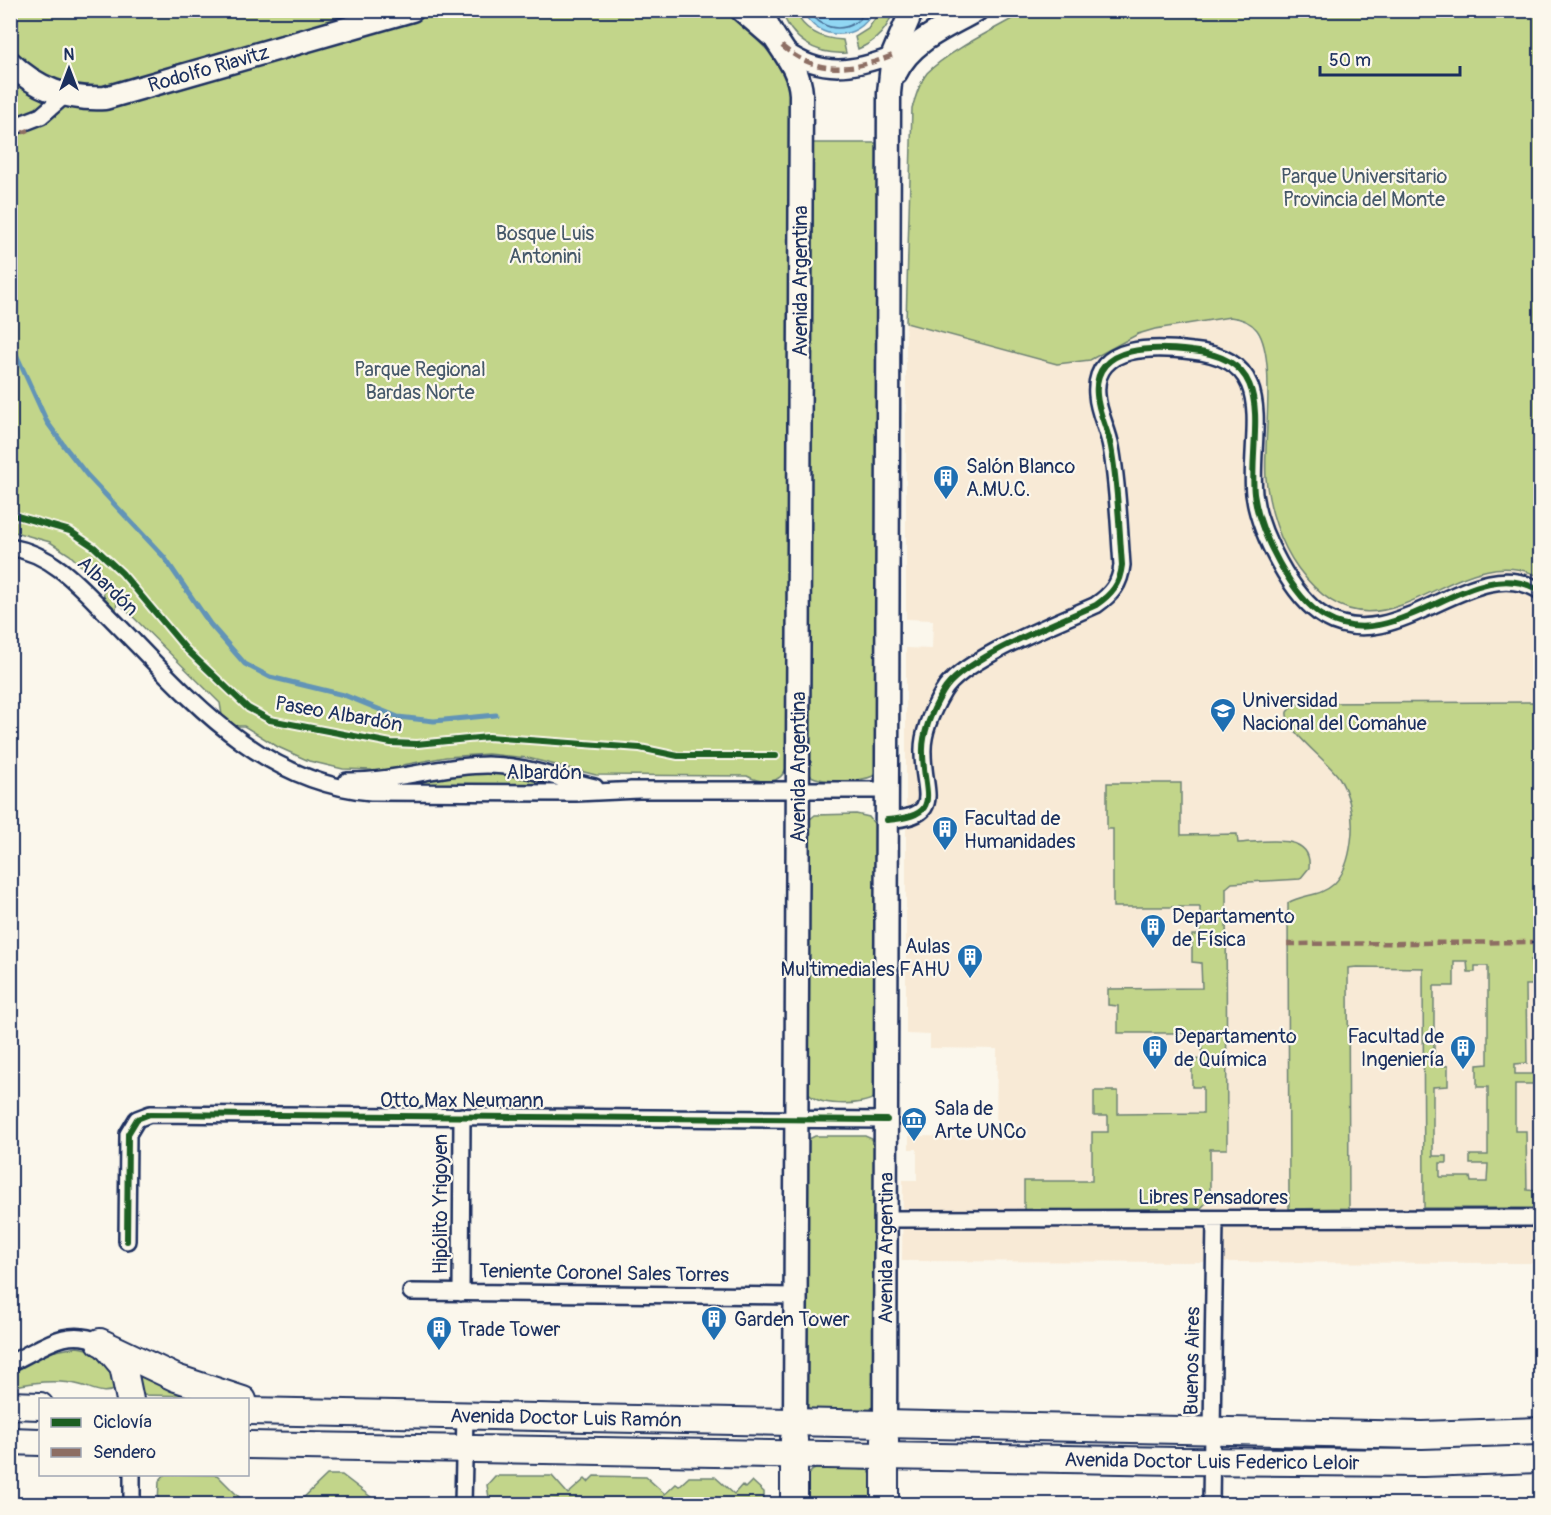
<svg xmlns="http://www.w3.org/2000/svg" width="1551" height="1515" viewBox="0 0 1551 1515" font-family="Pangolin,sans-serif">
<style>
.built{fill:#f8ead6}
.green{fill:#c2d58a;stroke:#6e8274;stroke-width:1.5;fill-rule:evenodd}
.water{fill:#91d7f3;stroke:#6294b7;stroke-width:1.5}
.lines{fill:none;stroke-linecap:round;stroke-linejoin:round}
.shore{stroke:#4a729a;stroke-width:1.5}
.stream{stroke:#6294b7;stroke-width:5}
.minor-casing{stroke:#1b2f5e;stroke-width:20}
.secondary-casing{stroke:#1b2f5e;stroke-width:27}
.primary-casing{stroke:#1b2f5e;stroke-width:30}
.minor{stroke:#fbf7ec;stroke-width:15}
.secondary{stroke:#fbf7ec;stroke-width:22}
.primary{stroke:#fbf7ec;stroke-width:26}
.quiet{stroke:#8d6e63;stroke-width:4.5;stroke-dasharray:9 4.5;stroke-linecap:butt}
.cycleway-casing{stroke:#fbf7ec;stroke-width:10}
.cycleway{stroke:#1b5e20;stroke-width:6}
.labels{text-anchor:middle;dominant-baseline:central;stroke-width:4.5;stroke-linejoin:round;paint-order:stroke}
.street-label{font-size:20px;fill:#1b2f5e;stroke:#fbf7ec}
.park-label{font-size:20px;fill:#455869;stroke:#fbf7ec}
.poi-label{font-size:20px;fill:#1b2f5e;stroke:#fbf7ec;text-anchor:start}
</style>
<rect width="100%" height="100%" fill="#fbf7ec"/>
<filter id="ink" filterUnits="userSpaceOnUse"><feTurbulence type="fractalNoise" baseFrequency=".0167" numOctaves="2"/><feDisplacementMap in="SourceGraphic" scale="12" xChannelSelector="R" yChannelSelector="G"/><feConvolveMatrix kernelMatrix="1 2 1 2 8 2 1 2 1" color-interpolation-filters="sRGB"/></filter>
<g filter="url(#ink)">
<!-- built -->
<path class="built" d="M 1230,317 L 1251,324 L 1263,342 L 1267,368 L 1265,459 L 1269,501 L 1276,523 L 1296,565 L 1325,596 L 1342,606 L 1360,611 L 1395,608 L 1492,568 L 1524,570 L 1540,577 L 1540,1263 L 902,1261 L 903,1180 L 917,1180 L 917,1149 L 909,1149 L 909,1136 L 996,1137 L 997,1049 L 930,1048 L 930,1035 L 906,1034 L 906,648 L 932,649 L 933,620 L 906,619 L 906,323 L 1057,364 L 1106,353 L 1138,334 L 1155,329 Z"/>
<!-- green -->
<path class="green" d="M 10,11 L 729,11 L 781,64 L 791,97 L 787,766 C 781,785 762,784 747,776 L 596,775 L 528,758 L 488,754 L 446,757 L 403,765 L 395,772 L 379,774 L 371,770 L 343,769 L 309,761 L 278,747 L 244,726 L 235,726 L 222,715 L 220,703 L 117,601 L 116,610 L 104,597 L 103,588 L 70,555 L 50,542 L 11,531 Z
M 782,11 L 795,11 C 804,31 821,39 843,40 L 846,53 C 816,55 791,40 782,11 Z
M 880,11 L 893,11 C 888,29 875,42 858,49 L 855,37 L 868,29 Z
M 1026,11 L 1540,11 L 1540,577 C 1454,532 1381,682 1298,568 C 1280,543 1269,509 1266,478 C 1263,443 1277,357 1257,330 C 1250,321 1241,318 1230,317 L 1155,329 L 1138,334 L 1090,360 L 1057,364 L 906,323 L 912,108 C 916,96 919,83 927,73 C 948,51 999,27 1026,11 Z
M 810,143 L 881,143 L 876,769 L 873,776 C 861,782 816,784 808,773 Z
M 1540,702 L 1540,959 L 1531,960 L 1532,972 L 1540,972 L 1540,985 L 1526,985 L 1527,1063 L 1515,1064 L 1515,1074 L 1540,1074 L 1540,1084 L 1515,1084 L 1515,1131 L 1526,1131 L 1527,1190 L 1540,1191 L 1540,1208 L 1424,1208 L 1423,968 L 1357,967 L 1348,968 L 1349,1208 L 1289,1209 L 1288,903 C 1302,894 1320,897 1334,884 C 1345,873 1349,858 1351,842 C 1354,821 1351,798 1340,779 C 1329,761 1284,731 1287,712 L 1293,705 L 1302,703 ZM 1454,961 L 1467,961 L 1468,972 L 1475,972 L 1475,966 L 1488,966 L 1488,1064 L 1477,1065 L 1477,1087 L 1488,1087 L 1488,1155 L 1470,1155 L 1470,1164 L 1488,1164 L 1487,1182 L 1471,1182 L 1470,1177 L 1440,1177 L 1440,1163 L 1447,1163 L 1447,1156 L 1433,1156 L 1433,1087 L 1448,1086 L 1448,1066 L 1434,1065 L 1434,986 L 1454,986 Z
M 509,771 L 571,788 L 418,787 L 421,781 L 469,772 Z
M 1107,783 L 1181,783 L 1181,835 L 1237,834 L 1238,843 C 1263,842 1313,831 1309,868 L 1300,879 L 1232,883 L 1226,888 L 1227,1149 L 1210,1149 L 1210,1199 L 1200,1209 L 1024,1210 L 1024,1181 L 1092,1181 L 1092,1132 L 1108,1132 L 1108,1116 L 1094,1116 L 1094,1091 L 1118,1091 L 1118,1114 L 1203,1113 L 1203,1087 L 1192,1087 L 1192,1060 L 1202,1059 L 1202,1033 L 1118,1033 L 1118,1006 L 1108,1005 L 1108,989 L 1202,988 L 1201,963 L 1192,962 L 1192,935 L 1200,935 L 1200,907 L 1113,907 L 1113,829 L 1107,829 Z
M 856,814 L 869,817 L 876,826 L 875,1097 C 865,1106 811,1108 807,1090 L 808,821 L 815,815 Z
M 815,1136 L 865,1136 L 872,1139 L 875,1146 L 874,1405 L 869,1411 L 806,1411 L 807,1140 Z
M 77,1347 L 93,1350 L 112,1365 L 116,1389 C 104,1396 92,1388 80,1385 C 57,1379 33,1382 11,1387 L 11,1374 L 45,1353 Z
M 131,1362 L 207,1396 L 135,1395 Z
M 823,1467 L 868,1470 L 873,1477 L 874,1504 L 802,1504 C 804,1488 802,1469 823,1467 Z
M 165,1474 L 217,1475 L 246,1504 L 158,1504 L 159,1481 Z
M 327,1475 L 342,1475 L 380,1504 L 297,1504 Z
M 495,1476 L 552,1476 L 568,1494 L 585,1479 L 588,1482 L 594,1476 L 646,1477 L 665,1494 L 676,1484 L 679,1486 L 689,1477 L 715,1477 L 734,1494 L 742,1485 L 745,1488 L 752,1481 L 764,1492 L 764,1504 L 490,1504 L 487,1485 Z"/>
<!-- water -->
<path class="water" d="M 803,11 L 873,11 C 859,42 817,42 803,11 Z"/>
<g class="lines">
<!-- shore -->
<path class="shore" d="M 809,10 C 823,34 853,34 866,10"/>
<!-- stream -->
<path class="stream" d="M 10,341 L 47,422 L 65,447 L 87,475 L 164,557 L 210,624 L 245,664 L 270,677 L 344,695 L 398,717 L 434,721 L 496,715"/>
<defs>
<path id="minor" d="M 786,50 C 821,76 855,70 893,55
M 10,128 L 41,116 L 64,96
M 10,547 C 52,554 78,584 106,613 C 183,690 254,782 371,792 L 576,793 L 639,790
M 347,781 C 394,782 440,765 487,765 C 525,765 558,779 595,787
M 630,790 L 887,790
M 887,820 C 945,816 923,794 923,753 C 922,733 933,709 943,692 C 961,659 1059,622 1096,605 C 1112,594 1120,584 1122,565 C 1119,526 1118,485 1111,447 C 1108,429 1098,413 1097,395 C 1092,342 1159,347 1192,351 C 1281,359 1248,434 1254,494 C 1259,532 1292,598 1325,617 C 1398,659 1474,549 1540,591
M 886,1219 L 1540,1218
M 127,1241 L 128,1134 L 137,1119 L 150,1114 L 887,1120
M 411,1292 L 795,1296
M 461,1293 L 462,1116
M 10,1363 C 42,1349 64,1326 100,1342
M 132,1504 L 132,1474
M 463,1504 L 465,1415
M 1211,1504 L 1215,1219"/>
<g id="secondary">
<path d="M 742,10 L 771,35"/>
<path d="M 762,10 C 770,42 799,60 801,94 L 795,1423"/>
<path id="s1" d="M 10,63 C 37,89 67,100 105,98 L 412,10"/>
<path d="M 896,72 C 911,40 947,27 976,10"/>
<path id="s2" d="M 885,1424 L 889,93 L 893,55 L 912,10"/>
</g>
<g id="primary">
<path d="M 100,1342 L 176,1378 L 243,1400"/>
<path d="M 108,1348 L 123,1366 L 130,1400"/>
<path d="M 10,1405 L 40,1406"/>
<path id="s3" d="M 248,1411 L 1422,1435 L 1540,1431"/>
<path d="M 10,1441 L 40,1442"/>
<path id="s4" d="M 248,1445 L 1177,1461 L 1423,1463 L 1540,1459"/>
<path d="M 794,1504 L 794,1439"/>
<path d="M 885,1504 L 885,1439"/>
</g>
</defs>
<!-- minor casing -->
<use href="#minor" class="minor-casing"/>
<!-- secondary casing -->
<use href="#secondary" class="secondary-casing"/>
<!-- primary casing -->
<use href="#primary" class="primary-casing"/>
<!-- minor -->
<use href="#minor" class="minor"/>
<!-- secondary -->
<use href="#secondary" class="secondary"/>
<!-- primary -->
<use href="#primary" class="primary"/>
<!-- quiet -->
<path class="quiet" d="M 782,46 C 817,76 853,71 893,55
M 10,137 L 29,130
M 1287,944 L 1540,942"/>
<defs>
<path id="cycleway" d="M 10,514 L 70,531 L 94,547 L 122,573 L 186,649 L 248,708 L 270,720 L 391,743 L 417,744 L 488,737 L 640,748 L 678,756 L 776,756
M 887,820 C 945,816 923,794 923,753 C 922,733 933,709 943,692 C 961,659 1059,622 1096,605 C 1112,594 1120,584 1122,565 C 1119,526 1118,485 1111,447 C 1108,429 1098,413 1097,395 C 1092,342 1159,347 1192,351 C 1281,359 1248,434 1254,494 C 1259,532 1292,598 1325,617 C 1398,659 1474,549 1540,591
M 127,1241 L 128,1134 L 137,1119 L 150,1114 L 887,1120"/>
</defs>
<!-- cycleway casing -->
<use href="#cycleway" class="cycleway-casing"/>
<!-- cycleway -->
<use href="#cycleway" class="cycleway"/>
</g>
</g>
<!-- icons -->
<defs>
<symbol id="building-pin" viewBox="-11 -11 22 30"><path d="M0 17L-7.5 6A9.5 9.5 0 1 1 7.5 6Z" fill="#1f6fb2" stroke="#fbf7ec"/><path d="M-4-6H4V6H1V3H-1V6H-4ZM-2.5-4.3h1.7v1.8h-1.7ZM.8-4.3h1.7v1.8H.8ZM-2.5-1h1.7V.8h-1.7ZM.8-1h1.7V.8H.8Z" fill="#fff"/></symbol>
<symbol id="university-pin" viewBox="-11 -11 22 30"><path d="M0 17L-7.5 6A9.5 9.5 0 1 1 7.5 6Z" fill="#1f6fb2" stroke="#fbf7ec"/><path d="M0-5L7-2L0 1L-7-2ZM-4 1L0 2.5L4 1V4Q0 6-4 4Z" fill="#fff"/></symbol>
<symbol id="museum-pin" viewBox="-11 -11 22 30"><path d="M0 17L-7.5 6A9.5 9.5 0 1 1 7.5 6Z" fill="#1f6fb2" stroke="#fbf7ec"/><path d="M0-6L6-3V-2H-6V-3ZM-5-1h2V3h-2ZM-1-1h2V3h-2ZM3-1h2V3H3ZM-6 4H6V6H-6Z" fill="#fff"/></symbol>
</defs>
<g fill-rule="evenodd">
<use href="#building-pin" x="931" y="463" width="30" height="40"/>
<use href="#university-pin" x="1208" y="696" width="30" height="40"/>
<use href="#building-pin" x="930" y="814" width="30" height="40"/>
<use href="#building-pin" x="1138" y="912" width="30" height="40"/>
<use href="#building-pin" x="955" y="942" width="30" height="40"/>
<use href="#building-pin" x="1140" y="1033" width="30" height="40"/>
<use href="#building-pin" x="1448" y="1033" width="30" height="40"/>
<use href="#museum-pin" x="899" y="1105" width="30" height="40"/>
<use href="#building-pin" x="699" y="1304" width="30" height="40"/>
<use href="#building-pin" x="424" y="1314" width="30" height="40"/>
</g>
<g class="labels">
<!-- street labels -->
<g class="street-label">
<text stroke="none"><textPath href="#s1" startOffset="212">Rodolfo Riavitz</textPath></text>
<text transform="translate(800 281) rotate(-90)">Avenida Argentina</text>
<text transform="translate(108 586) rotate(44)">Albardón</text>
<text transform="translate(339 714) rotate(10)">Paseo Albardón</text>
<text transform="translate(798 767) rotate(-90)">Avenida Argentina</text>
<text x="544" y="772">Albardón</text>
<text x="462" y="1100">Otto Max Neumann</text>
<text x="1213" y="1197">Libres Pensadores</text>
<text transform="translate(440 1204) rotate(-90)">Hipólito Yrigoyen</text>
<text stroke="none"><textPath href="#s2" startOffset="176">Avenida Argentina</textPath></text>
<text transform="translate(604 1273) rotate(1)">Teniente Coronel Sales Torres</text>
<text transform="translate(1192 1361) rotate(-89)">Buenos Aires</text>
<text stroke="none"><textPath href="#s3" startOffset="318">Avenida Doctor Luis Ramón</textPath></text>
<text stroke="none"><textPath href="#s4" startOffset="964">Avenida Doctor Luis Federico Leloir</textPath></text>
</g>
<!-- park labels -->
<g class="park-label">
<text x="1364" y="176">Parque Universitario<tspan x="1364" dy="23">Provincia del Monte</tspan></text>
<text x="545" y="233">Bosque Luis<tspan x="545" dy="23">Antonini</tspan></text>
<text x="420" y="369">Parque Regional<tspan x="420" dy="23">Bardas Norte</tspan></text>
</g>
<!-- poi labels -->
<g class="poi-label">
<text x="966" y="466">Salón Blanco<tspan x="966" dy="23">A.MU.C.</tspan></text>
<text x="1242" y="700">Universidad<tspan x="1242" dy="23">Nacional del Comahue</tspan></text>
<text x="964" y="818">Facultad de<tspan x="964" dy="23">Humanidades</tspan></text>
<text x="1172" y="916">Departamento<tspan x="1172" dy="23">de Física</tspan></text>
<text x="950" y="946" text-anchor="end">Aulas<tspan x="950" dy="23">Multimediales FAHU</tspan></text>
<text x="1174" y="1036">Departamento<tspan x="1174" dy="23">de Química</tspan></text>
<text x="1444" y="1036" text-anchor="end">Facultad de<tspan x="1444" dy="23">Ingeniería</tspan></text>
<text x="934" y="1108">Sala de<tspan x="934" dy="23">Arte UNCo</tspan></text>
<text x="734" y="1319">Garden Tower</text>
<text x="458" y="1329">Trade Tower</text>
</g>
</g>
<!-- margin -->
<rect width="1551" height="1515" fill="none" stroke="#fbf7ec" stroke-width="36"/>
<rect x="18" y="18" width="1515" height="1479" fill="none" stroke="#1b2f5e" stroke-width="2" filter="url(#ink)"/>
<!-- legend -->
<rect x="39" y="1398" width="210" height="78" fill="#fbf7ec" stroke="#a1a7b3" stroke-width="1.5"/>
<rect x="51" y="1418" width="30" height="9" fill="#1b5e20" stroke="#a1a7b3" stroke-width="1.5"/>
<text x="93" y="1428" font-size="18" fill="#1b2f5e">Ciclovía</text>
<rect x="51" y="1448" width="30" height="9" fill="#8d6e63" stroke="#a1a7b3" stroke-width="1.5"/>
<text x="93" y="1458" font-size="18" fill="#1b2f5e">Sendero</text>
<!-- north arrow -->
<g transform="translate(69 69)" stroke="#fbf7ec" stroke-width="4.5" paint-order="stroke">
<path d="M0-4.5L10 22L0 15L-10 22Z" fill="#1b2f5e"/>
<text y="-9" font-size="16" font-weight="bold" text-anchor="middle" fill="#1b2f5e">N</text>
</g>
<!-- scale -->
<path d="M1320 66v9h140v-9" fill="none" stroke="#1b2f5e" stroke-width="3"/>
<text x="1329" y="66" font-size="18" fill="#1b2f5e" stroke="#fbf7ec" stroke-width="4.5" paint-order="stroke">50 m</text>
</svg>
